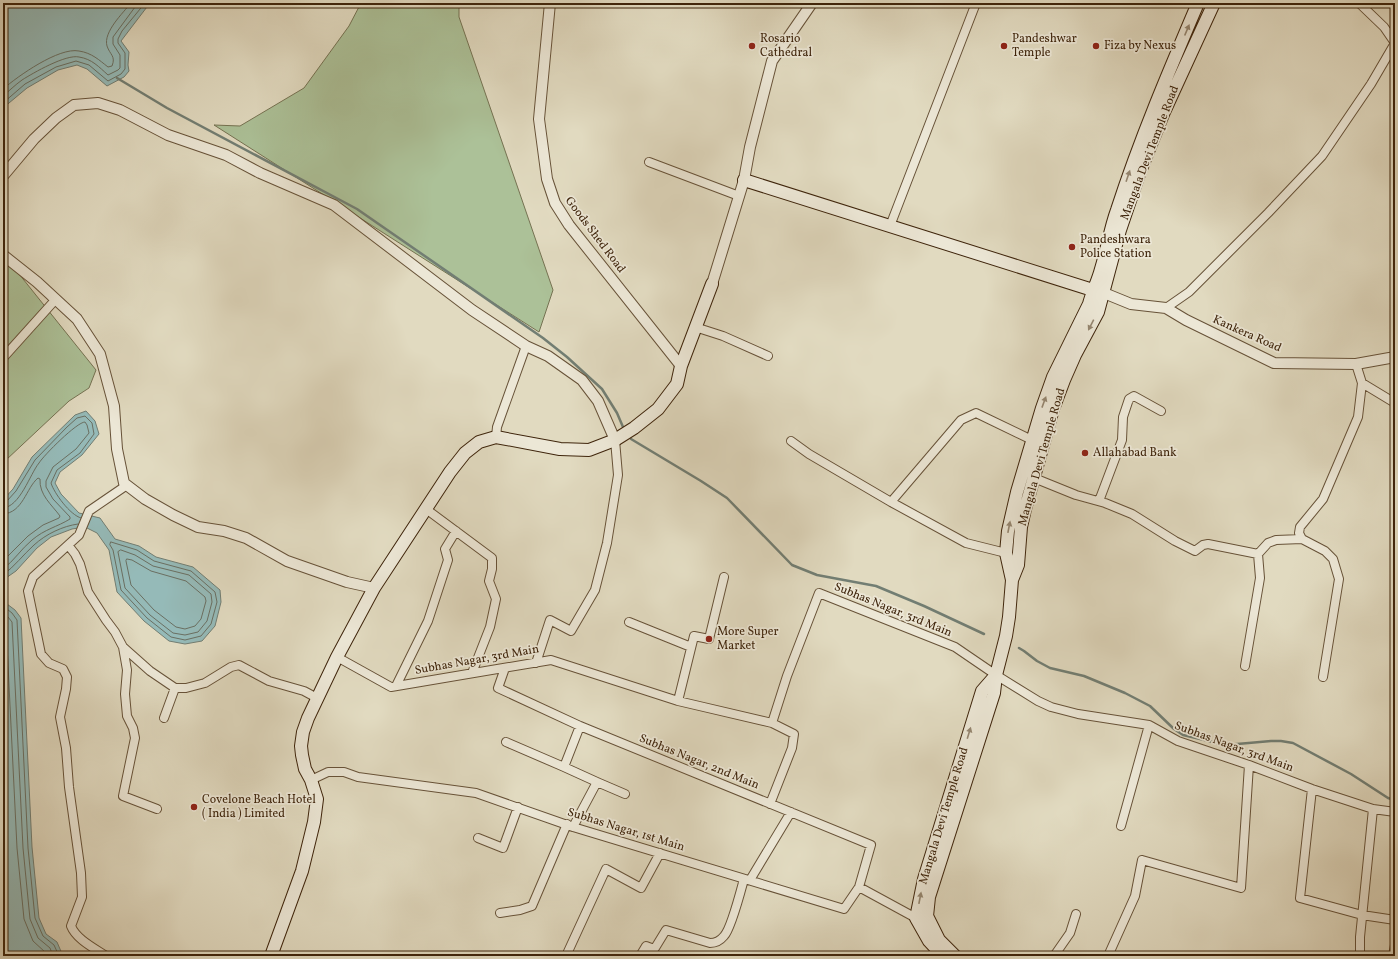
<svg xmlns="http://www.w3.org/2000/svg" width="1398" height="959" viewBox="0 0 1398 959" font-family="Vollkorn,serif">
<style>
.green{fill:#acc198;stroke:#757252}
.water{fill:#95bab8;stroke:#727e73}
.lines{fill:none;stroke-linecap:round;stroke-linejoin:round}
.shore{stroke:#6a6f62;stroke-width:1}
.stream{stroke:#727e73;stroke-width:2.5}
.minor-casing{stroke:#675238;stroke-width:10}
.tertiary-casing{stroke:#675238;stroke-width:12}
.secondary-casing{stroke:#3e240b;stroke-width:14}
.minor{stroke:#ece7d6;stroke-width:8}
.tertiary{stroke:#ece7d6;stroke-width:10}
.secondary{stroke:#ece7d6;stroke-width:12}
.rail-casing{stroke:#3e240b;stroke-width:4}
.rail{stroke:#ece7d6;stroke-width:2.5;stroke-dasharray:8;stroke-linecap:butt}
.oneway{fill:#958670}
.poi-dot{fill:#8f2418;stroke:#ece7d6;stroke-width:1.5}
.labels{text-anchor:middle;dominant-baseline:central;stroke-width:3.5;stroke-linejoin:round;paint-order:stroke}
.poi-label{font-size:12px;fill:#3e240b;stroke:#ece7d6;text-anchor:start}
.street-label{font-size:12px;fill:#3e240b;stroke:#ece7d6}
</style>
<rect width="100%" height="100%" fill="#e1dac0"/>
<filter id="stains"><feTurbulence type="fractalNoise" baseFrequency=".005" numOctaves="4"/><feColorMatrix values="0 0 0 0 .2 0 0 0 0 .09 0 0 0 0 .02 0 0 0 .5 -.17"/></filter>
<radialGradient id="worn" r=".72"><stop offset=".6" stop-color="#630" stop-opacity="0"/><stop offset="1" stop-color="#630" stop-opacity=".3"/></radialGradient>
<!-- green -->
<path class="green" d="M 361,3 L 459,3 L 459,17 L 553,290 L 539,332 L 214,125 L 240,126 L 304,88 L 349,26 Z
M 3,254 L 96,370 L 89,388 L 69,401 L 6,460 L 3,465 Z"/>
<!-- water -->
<path class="water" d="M 3,3 L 150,3 L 121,41 L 129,52 L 128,65 L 129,71 L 124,77 L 107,86 L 87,69 L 77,65 L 58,70 L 27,88 L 3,108 Z
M 86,411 L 95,421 L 99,434 L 82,455 L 60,472 L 55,483 L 61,494 L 79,513 L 100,518 L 115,539 L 139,546 L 156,557 L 193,567 L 220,590 L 221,602 L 215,626 L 202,641 L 185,644 L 169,641 L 144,621 L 117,592 L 109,550 L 97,533 L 85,527 L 72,529 L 51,537 L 37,548 L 16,571 L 3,580 L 3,500 L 13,489 L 32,457 L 75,415 Z
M 3,601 L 15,610 L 21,618 L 32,847 L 39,918 L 46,934 L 57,942 L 63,956 L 3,956 Z"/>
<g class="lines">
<!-- shore -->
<path class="shore" d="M 3,89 C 18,76 59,47 79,51 C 92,53 99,60 108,67 L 112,66 C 116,56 110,55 107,46 C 103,32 123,13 131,3
M 3,96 C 9,91 15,85 22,80 C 33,73 66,54 79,57 C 92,59 99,67 108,75 L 118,70 L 120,68 L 120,55 L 113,44 L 113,37 L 138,3
M 3,103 L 25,84 L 56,67 L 76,61 L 89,65 L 108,81 L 121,74 L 125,69 L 125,53 L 118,43 L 118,39 L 122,31 L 145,3
M 3,503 L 7,501 L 16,491 L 35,460 L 67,427 L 77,418 L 85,416 L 92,423 L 94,434 L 80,453 L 57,470 L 51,483 C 54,493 70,515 81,518
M 3,508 C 20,507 30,474 39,463 C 44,455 77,422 85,422 L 87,425 L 89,433 L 76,449 L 53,467 L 46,481 L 46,487 L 53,499 L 70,517 L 70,519 C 57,527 45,529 32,540 C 21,549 14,561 3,569
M 3,514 C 23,513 26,488 38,478 L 40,479 C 39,495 52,505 60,516 L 59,518 L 43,525 L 28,536 L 3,561
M 111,542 L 137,550 L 154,561 L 191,571 L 215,592 L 217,602 L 211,624 L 201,636 L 185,640 L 171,637 L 147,618 L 121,590 L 113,550 L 110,545 Z
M 121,550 L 135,555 L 153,566 L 189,575 L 211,594 L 212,602 L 207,621 L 198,632 L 185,635 L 173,633 L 150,615 L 125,588 L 118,552 Z
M 127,559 L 132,560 L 151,571 L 186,581 L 205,597 L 206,601 L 201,619 L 195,626 L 185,629 L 176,627 L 154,610 L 131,585 L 126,561 Z
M 3,575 C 15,566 23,555 34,545 C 46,534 63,526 78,524
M 3,606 L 12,613 L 17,620 L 28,848 L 35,918 L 43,936 L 54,945 L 59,956
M 3,613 L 8,617 L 12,622 L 23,848 L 30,919 L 38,938 L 50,948 L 53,956
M 3,620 L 6,624 L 17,848 L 24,919 L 33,941 L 45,952 L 47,956"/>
<!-- stream -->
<path class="stream" d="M 117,78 L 167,108 L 357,209 L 543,338 L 567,357 L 602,389 L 617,413 L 623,427
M 631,439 L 701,481 L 727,498 L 792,565 L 817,575 L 876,586 L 924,606 L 984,634
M 1019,648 L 1024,651 L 1037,661 L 1050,668 L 1084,676 L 1125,693 L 1150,706 L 1174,729 L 1183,735 L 1226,745 L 1271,741 L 1281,741 L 1293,743 L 1351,774 L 1388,798 L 1395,800"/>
<defs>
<path id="minor" d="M 649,162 L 739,196
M 890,226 L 976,3
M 1166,308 L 1189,292 L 1268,213 L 1322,156 L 1371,84 L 1395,43 L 1384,27 L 1359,3
M 695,327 L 723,336 L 768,356
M 3,358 L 56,299 L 52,297
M 1362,383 L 1395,403
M 496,437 L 497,427 L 526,346
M 791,441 L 809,454 L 891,502 L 966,543 L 1006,553
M 1034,478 L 1076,495 L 1105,503 L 1132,514 L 1175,541 L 1195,551 L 1203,545 L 1208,544 L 1258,554 L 1268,543 L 1276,540 L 1302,539
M 1099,501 L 1122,440 L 1123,417 L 1129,399 L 1134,396 L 1161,411
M 891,502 L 961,420 L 976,413 L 1032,440
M 426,509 L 492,558 L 492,569 L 489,581 L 496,599 L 490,627 L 472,673
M 68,545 L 75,554 L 80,564 L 88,592 L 106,620 L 115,632 L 123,647 L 127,670 L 125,694 L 127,716 L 133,728 L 135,738 L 123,796 L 157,809
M 629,622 L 691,647
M 123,647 L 150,671 L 175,688 L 186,688 L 205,683 L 231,667 L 239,665 L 269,681 L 304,691 L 317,698
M 337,657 L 391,687 L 551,660 L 678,701 L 772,723 L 787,676 L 819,593 L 955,647 L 996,675 L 1038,701 L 1051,707 L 1078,714 L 1149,725 L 1178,741 L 1249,765 L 1312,789 L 1373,809 L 1395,812
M 536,663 L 550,620 L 571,631 L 595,590 L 607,543 L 618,475 L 615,440
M 1245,666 L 1260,578 L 1258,554
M 505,668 L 498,688 L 580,726 L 871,845 L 859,887
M 1323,677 L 1339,579 L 1333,559 L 1325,551 L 1302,539 L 1299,533 L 1300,527 L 1323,499 L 1358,417 L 1362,383 L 1356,364
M 396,686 L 428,621 L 448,560 L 445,549 L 456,531
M 678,701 L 694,636 L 709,639 L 724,577
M 164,718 L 175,688
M 506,742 L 564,767
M 311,780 L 328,772 L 344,772 L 358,777 L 476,793 L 573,827 L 844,909 L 859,887 L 916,918 L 920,917
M 597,782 L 625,794
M 1312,789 L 1300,898 L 1362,915 L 1395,920
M 770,804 L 792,748 L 794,734 L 772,723
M 1121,826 L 1149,725
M 573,827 L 597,782 L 564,767 L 580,726
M 478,838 L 503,848 L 518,807
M 750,880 L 791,812
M 500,913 L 520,910 L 532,906 L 567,824
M 106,956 C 94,948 76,939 71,926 L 82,897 L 81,873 L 69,787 L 66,748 L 60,717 L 66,689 L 67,677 L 63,669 L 49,663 L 41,654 L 28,591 L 33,577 L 79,535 L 89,511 L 127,485
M 566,956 L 606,869 L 641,888 L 660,853
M 640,956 L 646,946 L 654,949 L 655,948 L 666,930 L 710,943 C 716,943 720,941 724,936 C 731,929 741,890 744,879
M 1054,956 L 1070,933 L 1076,914
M 1108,956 L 1135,896 L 1142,860 L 1241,888 L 1249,765
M 1360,956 L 1360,937 L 1373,809
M 1393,956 L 1395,945"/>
<path id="tertiary" d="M 550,3 L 539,119 L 547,179 L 555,203 L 569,225 L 681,366
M 3,176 L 34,139 L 56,118 L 74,105 L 98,103 L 120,110 L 168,135 L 226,155 L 260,173 L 334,205 L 472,310 L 526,346 L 548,356 L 582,380 L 598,401 L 615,440
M 3,255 L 37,282 L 77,319 L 100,354 L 114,406 L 117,449 L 124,483 L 145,499 L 173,515 L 198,527 L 224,531 L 246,538 L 287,561 L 347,582 L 374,588
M 712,284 L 744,180 L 750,147 L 772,61 L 812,3
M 1104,293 L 1131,304 L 1166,308 L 1186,320 L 1274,363 L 1356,364 L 1395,357"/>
<path id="secondary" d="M 744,180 L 1099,292
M 1012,580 L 1018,565 L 1021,527 L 1025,509 L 1053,409 L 1064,380 L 1075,355 L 1098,312 L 1120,230 L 1139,174 L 1164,112 L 1214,3
M 271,956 L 302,871 L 314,822 L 317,799 L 311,780 L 305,769 L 302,755 L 301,746 L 303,732 L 308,718 L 337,657 L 374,588 L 450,472 L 465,453 L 479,442 L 496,437 L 560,449 L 589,450 L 615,440 L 634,428 L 658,409 L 677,384 L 681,366 L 712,284
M 943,956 L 929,941 L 916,918 L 924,879 L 982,691 L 996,675
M 955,956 L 939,940 L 927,916 L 929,897 L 994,693 L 996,675 L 1006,636 L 1009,617 L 1012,580 L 1006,553 L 1008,531 L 1017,492 L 1042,408 L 1053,377 L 1089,304 C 1092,292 1098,281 1101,269 C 1107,250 1110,229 1117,210 C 1140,139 1169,71 1198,3"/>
</defs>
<!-- minor casing -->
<use href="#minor" class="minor-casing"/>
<!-- tertiary casing -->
<use href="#tertiary" class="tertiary-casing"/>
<!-- secondary casing -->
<use href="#secondary" class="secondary-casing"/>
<!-- minor -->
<use href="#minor" class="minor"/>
<!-- tertiary -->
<use href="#tertiary" class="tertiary"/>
<!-- secondary -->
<use href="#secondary" class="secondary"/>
<defs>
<path id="rail" d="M 1393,728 L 1395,728"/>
</defs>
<!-- rail casing -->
<use href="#rail" class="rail-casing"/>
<!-- rail -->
<use href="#rail" class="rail"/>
</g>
<!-- one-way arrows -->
<defs><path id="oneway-solid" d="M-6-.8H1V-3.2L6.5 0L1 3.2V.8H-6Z"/></defs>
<g class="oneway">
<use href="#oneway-solid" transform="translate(1187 30) rotate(-67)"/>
<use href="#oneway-solid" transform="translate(1128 176) rotate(-71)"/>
<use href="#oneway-solid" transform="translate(1091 325) rotate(117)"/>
<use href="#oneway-solid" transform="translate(1044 402) rotate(-70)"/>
<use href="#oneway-solid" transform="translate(1009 527) rotate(-79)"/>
<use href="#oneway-solid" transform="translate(969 733) rotate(-73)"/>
<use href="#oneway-solid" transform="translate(920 898) rotate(-79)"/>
</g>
<!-- markers -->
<g class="poi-dot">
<circle cx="752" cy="46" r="4"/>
<circle cx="1004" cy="46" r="4"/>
<circle cx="1096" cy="46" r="4"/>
<circle cx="1072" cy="247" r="4"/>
<circle cx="1085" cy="453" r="4"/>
<circle cx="709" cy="639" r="4"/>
<circle cx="194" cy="807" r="4"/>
</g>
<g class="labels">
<!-- poi labels -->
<g class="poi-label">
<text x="760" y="39">Rosario<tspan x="760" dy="14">Cathedral</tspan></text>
<text x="1012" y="39">Pandeshwar<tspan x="1012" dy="14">Temple</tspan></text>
<text x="1104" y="46">Fiza by Nexus</text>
<text x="1080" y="240">Pandeshwara<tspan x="1080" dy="14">Police Station</tspan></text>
<text x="1093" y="453">Allahabad Bank</text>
<text x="717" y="632">More Super<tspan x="717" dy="14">Market</tspan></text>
<text x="202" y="800">Covelone Beach Hotel<tspan x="202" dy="14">( India ) Limited</tspan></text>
</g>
<!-- street labels -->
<g class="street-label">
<text transform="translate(1150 153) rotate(-69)">Mangala Devi Temple Road</text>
<text transform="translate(595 235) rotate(53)">Goods Shed Road</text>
<text transform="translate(1247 334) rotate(24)">Kankera Road</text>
<text transform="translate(1042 457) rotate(-74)">Mangala Devi Temple Road</text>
<text transform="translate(893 610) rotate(22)">Subhas Nagar, 3rd Main</text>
<text transform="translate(477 660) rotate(-10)">Subhas Nagar, 3rd Main</text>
<text transform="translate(1234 747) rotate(20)">Subhas Nagar, 3rd Main</text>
<text transform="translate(699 762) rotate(22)">Subhas Nagar, 2nd Main</text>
<text transform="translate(944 816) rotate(-73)">Mangala Devi Temple Road</text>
<text transform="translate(626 830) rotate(17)">Subhas Nagar, 1st Main</text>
</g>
</g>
<!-- margin -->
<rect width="1398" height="959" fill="none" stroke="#e1dac0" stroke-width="16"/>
<rect x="4" y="4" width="1390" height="951" fill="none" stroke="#3e240b" stroke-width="2"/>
<rect x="8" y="8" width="1382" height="943" fill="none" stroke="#3e240b"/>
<rect width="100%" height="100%" filter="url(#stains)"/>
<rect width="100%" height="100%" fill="url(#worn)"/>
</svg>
